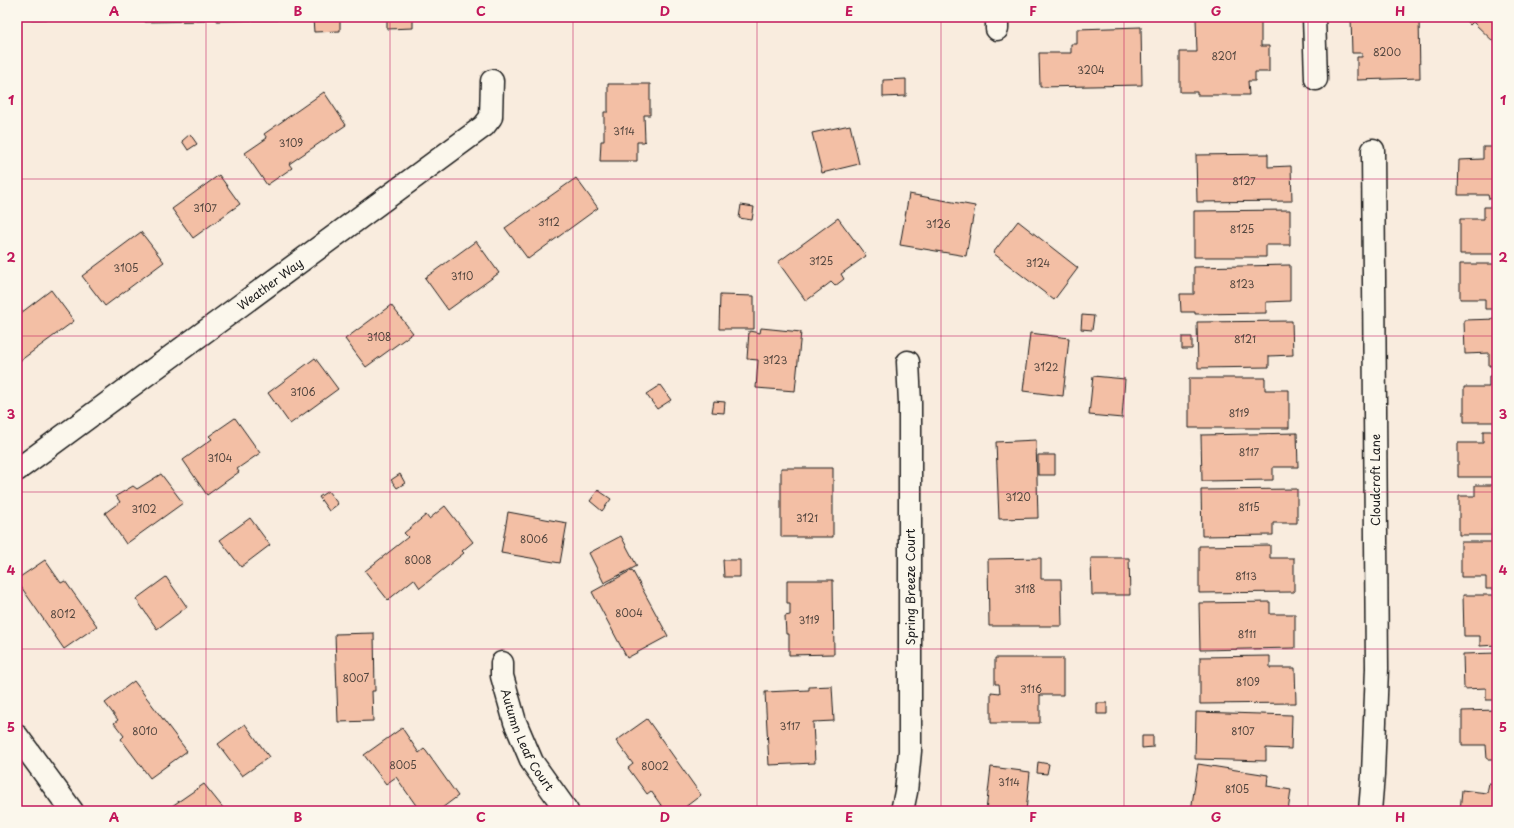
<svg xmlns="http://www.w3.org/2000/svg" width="1514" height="828" viewBox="0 0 1514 828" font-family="'Playpen Sans',sans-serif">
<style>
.building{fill:#f3bfa5;stroke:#1c1c1c}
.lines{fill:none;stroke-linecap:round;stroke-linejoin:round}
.street-casing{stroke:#1c1c1c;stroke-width:25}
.street{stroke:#fbf7ec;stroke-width:22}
.grid{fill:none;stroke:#c2185b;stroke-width:1;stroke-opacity:0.55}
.labels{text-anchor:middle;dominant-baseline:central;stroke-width:3;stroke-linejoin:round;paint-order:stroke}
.number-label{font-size:10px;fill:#52453e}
.street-label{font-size:12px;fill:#1c1c1c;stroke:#fbf7ec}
.neatline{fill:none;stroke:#c2185b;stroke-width:1.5}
.grid-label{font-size:13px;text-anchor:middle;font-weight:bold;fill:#c2185b}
</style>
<rect width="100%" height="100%" fill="#f9ecde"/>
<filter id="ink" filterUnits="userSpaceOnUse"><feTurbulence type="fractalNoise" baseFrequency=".025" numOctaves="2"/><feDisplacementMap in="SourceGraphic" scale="8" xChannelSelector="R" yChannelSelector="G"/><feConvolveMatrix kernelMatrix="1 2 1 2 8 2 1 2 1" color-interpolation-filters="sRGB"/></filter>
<g filter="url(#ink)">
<!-- building -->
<path class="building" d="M 17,17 L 52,17 L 52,19 L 17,20 Z
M 64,17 L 124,17 L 124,18 L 64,19 Z
M 144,17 L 204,17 L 204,21 L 145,22 Z
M 217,17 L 277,17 L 277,20 L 217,21 Z
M 298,17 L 358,17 L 358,19 L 340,20 L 340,31 L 314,32 L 313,19 L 298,19 Z
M 371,17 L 428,17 L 413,17 L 413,28 L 387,29 L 387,18 Z
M 441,17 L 499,17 L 499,18 L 441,20 Z
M 1351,17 L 1419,17 L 1420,78 L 1357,80 L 1357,57 L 1362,57 L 1362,53 L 1352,53 Z
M 1462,17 L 1497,17 L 1497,45 L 1473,22 L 1470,25 Z
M 1196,18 L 1261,18 L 1261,46 L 1269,46 L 1269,72 L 1255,72 L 1255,81 L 1248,81 L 1249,95 L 1197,95 L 1197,92 L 1180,92 L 1180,52 L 1197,52 Z
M 1141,27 L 1142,85 L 1040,87 L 1039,53 L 1071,53 L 1071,44 L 1077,44 L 1077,29 Z
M 906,79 L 906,96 L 883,97 L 883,80 Z
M 608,84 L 650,84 L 650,115 L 644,115 L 645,141 L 644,142 L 637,142 L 637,161 L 600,161 L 601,141 L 604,141 L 604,112 L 608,112 Z
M 324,92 L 346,125 L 289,164 L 292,168 L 267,185 L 245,153 L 267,138 L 264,134 Z
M 850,125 L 859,164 L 822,173 L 812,133 Z
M 190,134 L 197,144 L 188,150 L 182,141 Z
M 1483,147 L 1497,147 L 1497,198 L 1489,199 L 1488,195 L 1458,195 L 1459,160 L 1483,159 Z
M 1268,154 L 1268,167 L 1291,166 L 1292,201 L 1197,202 L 1196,155 Z
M 219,175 L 240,204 L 193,238 L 172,209 Z
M 576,178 L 598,208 L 528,259 L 505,228 Z
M 909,194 L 975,206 L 966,256 L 900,245 Z
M 741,205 L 754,207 L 752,220 L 739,218 Z
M 1484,207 L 1497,207 L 1497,254 L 1460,254 L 1460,219 L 1484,219 Z
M 1290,210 L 1290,245 L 1266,245 L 1266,257 L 1194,257 L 1194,211 Z
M 838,218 L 866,256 L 841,274 L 844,279 L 835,286 L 831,282 L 806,301 L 778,262 Z
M 1018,221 L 1078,268 L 1054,300 L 993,253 Z
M 141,232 L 164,262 L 105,306 L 82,276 Z
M 476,241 L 499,273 L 448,310 L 425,278 Z
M 1460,264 L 1497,264 L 1497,309 L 1485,309 L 1485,299 L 1460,299 Z
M 1290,265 L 1290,301 L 1266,302 L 1266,313 L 1195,314 L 1195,312 L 1181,312 L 1180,294 L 1194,294 L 1194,267 Z
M 51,290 L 74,321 L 17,363 L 17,316 Z
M 720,295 L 754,296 L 754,329 L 719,329 Z
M 391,305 L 413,333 L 366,367 L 345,339 Z
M 1082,315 L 1094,316 L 1092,330 L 1081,329 Z
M 1497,319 L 1497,365 L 1489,366 L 1489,353 L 1465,354 L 1464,320 Z
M 1292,321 L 1293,355 L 1269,356 L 1269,367 L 1198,368 L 1197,322 Z
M 761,328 L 801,332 L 795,391 L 756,388 L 758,360 L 747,359 L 749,331 L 760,333 Z
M 1030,333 L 1069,338 L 1063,396 L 1023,391 Z
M 1182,337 L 1192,337 L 1192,349 L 1182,349 Z
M 315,358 L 338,389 L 290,424 L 268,393 Z
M 1093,376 L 1125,379 L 1122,418 L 1089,415 Z
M 1489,376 L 1497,376 L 1497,422 L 1464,422 L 1464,387 L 1489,387 Z
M 1189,378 L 1265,378 L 1265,390 L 1289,390 L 1289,428 L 1189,428 Z
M 660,385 L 671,400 L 657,409 L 646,394 Z
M 714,401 L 725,402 L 724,413 L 712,412 Z
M 235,418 L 260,453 L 237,469 L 239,472 L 207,495 L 183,460 L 212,439 L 209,436 Z
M 1483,431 L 1497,431 L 1497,477 L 1458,477 L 1458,443 L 1483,443 Z
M 1297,433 L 1298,467 L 1273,467 L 1273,480 L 1202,481 L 1201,435 Z
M 1036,440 L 1038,518 L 999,519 L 996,442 Z
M 1038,455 L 1055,455 L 1055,475 L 1038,475 Z
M 781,468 L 833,468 L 833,537 L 781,537 Z
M 161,474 L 183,503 L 126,544 L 105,513 L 120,502 L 116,496 L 133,486 L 137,489 Z
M 400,474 L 405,483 L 397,488 L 391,480 Z
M 1475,485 L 1497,485 L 1497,528 L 1492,528 L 1492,535 L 1459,535 L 1459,496 L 1475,496 Z
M 1297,489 L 1297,523 L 1273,523 L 1273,535 L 1202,536 L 1201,490 Z
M 598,490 L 611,499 L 602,511 L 590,501 Z
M 328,491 L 338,504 L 329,511 L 319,497 Z
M 445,506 L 473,542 L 462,551 L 464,553 L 420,588 L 414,579 L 388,600 L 365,571 L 408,537 L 404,533 L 426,515 L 429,519 Z
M 508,512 L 567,523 L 560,563 L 501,553 Z
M 250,518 L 270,545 L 241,567 L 220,540 Z
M 621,536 L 637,566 L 604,583 L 589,553 Z
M 1461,542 L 1497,542 L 1497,589 L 1486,589 L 1486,577 L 1461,577 Z
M 1270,545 L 1270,558 L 1294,558 L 1294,592 L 1199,593 L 1199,546 Z
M 1041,558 L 1041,579 L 1061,579 L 1062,626 L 989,626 L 988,559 Z
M 1091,558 L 1129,558 L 1130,595 L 1092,595 Z
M 45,560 L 61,583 L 65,581 L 97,626 L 64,649 L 17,581 L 17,579 Z
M 723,560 L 740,560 L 740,577 L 724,577 Z
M 632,570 L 668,636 L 627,658 L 592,592 Z
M 166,577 L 187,607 L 157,629 L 136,599 Z
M 787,580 L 833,580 L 834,654 L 789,655 L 789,634 L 786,634 L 785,616 L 790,615 L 790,603 L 787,603 Z
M 1463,595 L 1494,595 L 1494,603 L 1497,603 L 1497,645 L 1480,646 L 1480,636 L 1464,636 Z
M 1270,602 L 1270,614 L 1295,614 L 1295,648 L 1200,650 L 1199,603 Z
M 374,633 L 375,691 L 372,691 L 373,721 L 338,722 L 335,634 Z
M 1497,653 L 1497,700 L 1486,700 L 1486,688 L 1464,689 L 1463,654 Z
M 1270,656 L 1270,668 L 1295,668 L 1296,703 L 1200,704 L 1200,657 Z
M 995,658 L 1063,658 L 1063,695 L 1040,695 L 1040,723 L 991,723 L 991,692 L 1000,693 L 999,684 L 995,684 Z
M 134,681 L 187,751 L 150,778 L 121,739 L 124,736 L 114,723 L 118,720 L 105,703 Z
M 832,686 L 834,721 L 813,722 L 815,763 L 769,765 L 765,692 L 809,690 L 809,687 Z
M 1097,703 L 1107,703 L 1107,714 L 1097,714 Z
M 1497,710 L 1497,759 L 1487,759 L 1486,745 L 1462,745 L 1462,711 Z
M 1196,712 L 1292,715 L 1291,749 L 1266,748 L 1266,761 L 1195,759 Z
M 647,719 L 701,795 L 680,811 L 665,811 L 651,791 L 647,794 L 628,768 L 633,764 L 616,741 Z
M 245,724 L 269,757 L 242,776 L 218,744 Z
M 402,728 L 419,753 L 424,749 L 426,751 L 458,796 L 438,811 L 420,811 L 396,777 L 386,784 L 364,755 Z
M 1142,736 L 1153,736 L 1153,747 L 1142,748 Z
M 1038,762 L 1049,764 L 1047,774 L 1037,773 Z
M 1198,764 L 1268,775 L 1267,786 L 1291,790 L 1288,811 L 1191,811 Z
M 991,767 L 1030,772 L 1026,811 L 986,811 Z
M 1489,783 L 1497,784 L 1497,811 L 1460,811 L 1462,790 L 1487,793 Z
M 204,784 L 224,809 L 227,808 L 229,811 L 176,811 L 172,806 Z"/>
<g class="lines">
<defs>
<g id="street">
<path d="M 1314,17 L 1316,79"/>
<path d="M 997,29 L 997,17"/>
<path id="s1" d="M 17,470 L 484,126 L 491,117 L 492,81"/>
<path id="s2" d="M 502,663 L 502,676 L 515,722 L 532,762 L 567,811"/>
<path d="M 17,736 L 72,811"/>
<path d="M 902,811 L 906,792 L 910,751 L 910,403 L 908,362"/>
<path d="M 1370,811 L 1373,775 L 1377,668 L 1373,150"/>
</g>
</defs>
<!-- street casing -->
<use href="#street" class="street-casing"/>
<!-- street -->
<use href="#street" class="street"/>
</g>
</g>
<!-- grid -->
<path class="grid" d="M 206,17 L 206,811M 390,17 L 390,811M 573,17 L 573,811M 757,17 L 757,811M 941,17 L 941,811M 1124,17 L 1124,811M 1308,17 L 1308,811M 17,179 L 1497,179M 17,336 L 1497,336M 17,492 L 1497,492M 17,649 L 1497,649"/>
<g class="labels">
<!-- number labels -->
<g class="number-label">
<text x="1387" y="51">8200</text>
<text x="1224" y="55">8201</text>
<text x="1091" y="69">3204</text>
<text x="624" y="130">3114</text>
<text x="291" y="142">3109</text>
<text x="1244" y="180">8127</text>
<text x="205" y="207">3107</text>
<text x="549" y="221">3112</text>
<text x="938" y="223">3126</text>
<text x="1242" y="228">8125</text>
<text x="821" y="260">3125</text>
<text x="1038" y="262">3124</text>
<text x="126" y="267">3105</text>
<text x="462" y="275">3110</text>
<text x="1242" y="283">8123</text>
<text x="379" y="336">3108</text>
<text x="1245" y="338">8121</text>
<text x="775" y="359">3123</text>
<text x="1046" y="366">3122</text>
<text x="303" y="391">3106</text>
<text x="1239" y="412">8119</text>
<text x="1249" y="451">8117</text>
<text x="220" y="457">3104</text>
<text x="1018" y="496">3120</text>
<text x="1249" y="506">8115</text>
<text x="144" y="508">3102</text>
<text x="807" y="517">3121</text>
<text x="534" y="538">8006</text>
<text x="418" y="559">8008</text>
<text x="1246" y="575">8113</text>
<text x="1025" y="588">3118</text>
<text x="629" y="612">8004</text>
<text x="63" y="613">8012</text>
<text x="809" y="619">3119</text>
<text x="1247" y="633">8111</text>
<text x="356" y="677">8007</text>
<text x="1248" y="681">8109</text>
<text x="1031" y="688">3116</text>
<text x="790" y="725">3117</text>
<text x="145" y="730">8010</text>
<text x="1243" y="730">8107</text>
<text x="403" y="764">8005</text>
<text x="655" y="765">8002</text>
<text x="1009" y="781">3114</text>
<text x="1237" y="788">8105</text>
</g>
<!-- street labels -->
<g class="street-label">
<text stroke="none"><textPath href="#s1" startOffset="314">Weather Way</textPath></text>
<text transform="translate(1375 480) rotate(-90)">Cloudcroft Lane</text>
<text transform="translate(910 587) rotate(-90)">Spring Breeze Court</text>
<text stroke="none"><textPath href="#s2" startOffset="82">Autumn Leaf Court</textPath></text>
</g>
</g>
<!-- margin -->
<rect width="1514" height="828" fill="none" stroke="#fbf7ec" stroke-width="44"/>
<rect x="22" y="22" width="1470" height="784" class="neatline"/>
<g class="grid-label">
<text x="114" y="16">A</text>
<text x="298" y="16">B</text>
<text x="481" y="16">C</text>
<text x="665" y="16">D</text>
<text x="849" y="16">E</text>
<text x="1033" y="16">F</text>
<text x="1216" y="16">G</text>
<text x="1400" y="16">H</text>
<text x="11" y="105">1</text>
<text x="1503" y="105">1</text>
<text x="11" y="262">2</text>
<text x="1503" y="262">2</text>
<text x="11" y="419">3</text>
<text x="1503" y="419">3</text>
<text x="11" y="575">4</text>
<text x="1503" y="575">4</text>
<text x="11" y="732">5</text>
<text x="1503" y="732">5</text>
<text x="114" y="822">A</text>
<text x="298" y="822">B</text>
<text x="481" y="822">C</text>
<text x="665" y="822">D</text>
<text x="849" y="822">E</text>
<text x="1033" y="822">F</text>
<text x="1216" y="822">G</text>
<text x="1400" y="822">H</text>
</g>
</svg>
